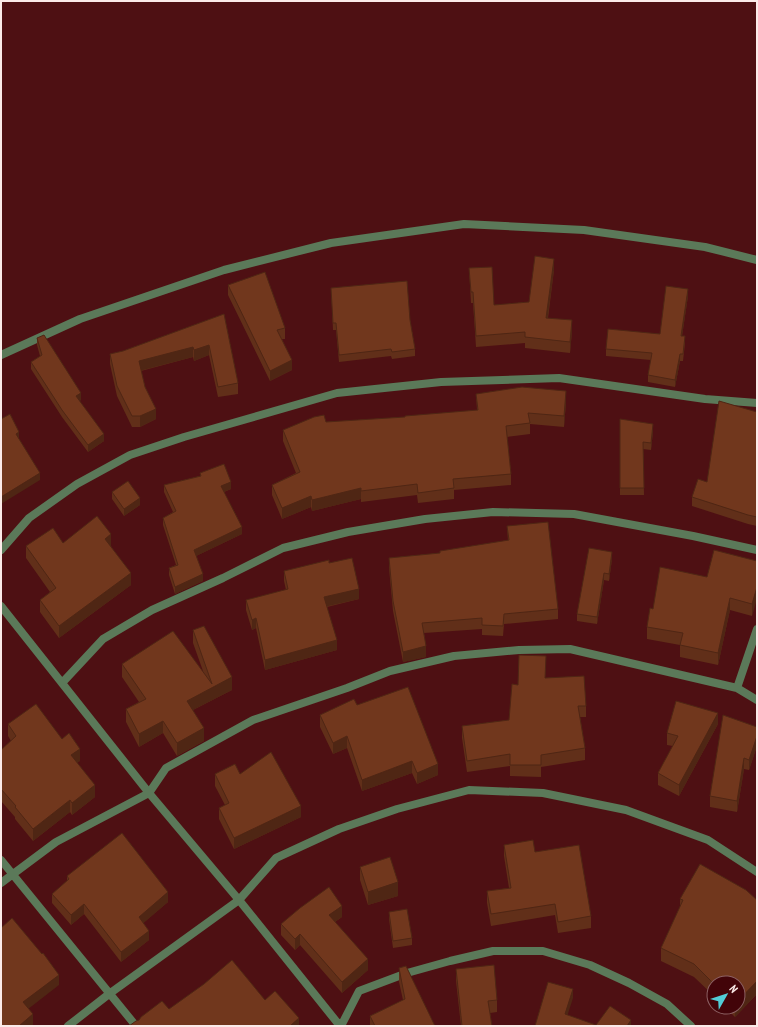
<svg xmlns="http://www.w3.org/2000/svg" width="758" height="1027" viewBox="0 0 758 1027" font-family="'PT Sans Narrow',sans-serif">
<style>
.lines{fill:none;stroke-linecap:round;stroke-linejoin:round}
.street{stroke:#5b7959;stroke-width:8}
.wall{fill:#612f19}
.shaded-wall{fill:#4f2614}
.building{fill:#71371d;stroke:#4f2614}
</style>
<rect width="100%" height="100%" fill="#4e1013"/>
<g class="lines">
<!-- street -->
<path class="street" d="M 1,355 L 80,319 L 224,270 L 331,243 L 464,224 L 584,230 L 705,247 L 757,260
M 1,550 L 29,518 L 77,484 L 130,455 L 184,437 L 337,393 L 441,382 L 559,378 L 705,399 L 757,403
M 1,606 L 149,793 L 239,900 L 340,1026
M 62,683 L 103,639 L 152,610 L 223,578 L 283,548 L 348,532 L 425,519 L 493,512 L 574,514 L 693,536 L 757,550
M 737,688 L 757,629
M 1,860 L 136,1026
M 1,883 L 56,842 L 149,793 L 166,768 L 253,720 L 347,688 L 390,671 L 454,656 L 519,650 L 570,649 L 737,688 L 757,700
M 68,1026 L 109,994 L 239,900 L 276,858 L 339,829 L 397,809 L 469,790 L 543,793 L 626,810 L 708,840 L 757,872
M 341,1026 L 359,991 L 407,973 L 450,961 L 493,951 L 543,951 L 590,965 L 629,983 L 667,1004 L 691,1026"/>
</g>
<!-- wall -->
<path class="wall" d="M 469,268 L 494,305 L 529,302 L 554,270 L 548,318 L 572,331 L 570,353 L 525,348 L 525,343 L 476,347 L 473,303 L 471,303 Z
M 228,285 L 285,328 L 285,339 L 282,339 L 292,370 L 270,381 L 228,295 Z
M 331,288 L 410,320 L 415,349 L 415,356 L 392,359 L 391,356 L 339,362 L 336,330 L 333,330 Z
M 688,296 L 682,336 L 685,343 L 683,361 L 680,361 L 675,387 L 648,382 L 648,375 L 651,360 L 606,356 L 606,349 L 660,334 Z
M 224,314 L 238,383 L 238,394 L 218,397 L 209,355 L 194,361 L 193,357 L 141,371 L 145,387 L 156,419 L 140,427 L 132,427 L 117,396 L 110,364 L 110,354 L 123,351 Z
M 37,338 L 81,400 L 79,401 L 104,441 L 88,452 L 62,417 L 31,369 L 31,362 L 40,356 L 37,345 Z
M 476,394 L 566,402 L 564,427 L 530,424 L 530,434 L 507,437 L 511,474 L 511,485 L 454,490 L 454,499 L 418,503 L 417,495 L 361,502 L 361,499 L 312,511 L 311,507 L 282,519 L 272,495 L 272,485 L 296,473 L 283,441 L 283,430 L 326,422 L 405,417 L 477,410 Z
M 757,412 L 757,526 L 748,524 L 692,506 L 692,497 L 707,482 Z
M 620,419 L 653,431 L 651,450 L 643,449 L 644,495 L 620,495 Z
M 200,473 L 231,489 L 224,492 L 242,534 L 196,556 L 203,581 L 175,594 L 169,575 L 169,568 L 176,565 L 163,525 L 163,518 L 173,512 L 164,492 L 164,485 L 200,476 Z
M 112,492 L 140,505 L 124,516 L 112,499 Z
M 507,526 L 558,609 L 558,619 L 504,624 L 503,636 L 482,635 L 482,629 L 424,633 L 426,657 L 403,662 L 393,611 L 389,568 L 389,558 L 440,553 L 508,541 Z
M 63,543 L 111,546 L 131,585 L 59,638 L 40,612 L 40,600 L 50,592 L 26,558 L 26,546 Z
M 612,559 L 609,581 L 604,580 L 597,624 L 577,621 L 577,614 Z
M 757,561 L 752,616 L 730,610 L 718,665 L 680,657 L 680,645 L 647,639 L 647,627 L 653,609 L 707,577 Z
M 329,563 L 359,599 L 327,607 L 337,650 L 265,670 L 256,628 L 252,630 L 246,610 L 246,600 L 286,590 L 284,581 L 284,571 Z
M 193,630 L 232,690 L 193,710 L 204,741 L 177,756 L 163,733 L 139,747 L 126,722 L 126,709 L 139,702 L 122,677 L 122,664 L 203,671 L 193,643 Z
M 546,678 L 586,706 L 586,717 L 580,717 L 585,748 L 585,760 L 541,767 L 541,777 L 510,776 L 510,766 L 467,772 L 462,738 L 462,726 L 509,720 L 518,685 Z
M 357,705 L 438,775 L 417,784 L 412,773 L 362,791 L 347,748 L 333,754 L 320,727 L 320,715 Z
M 8,724 L 62,739 L 80,761 L 77,762 L 95,797 L 72,815 L 70,812 L 33,841 L 15,819 L 15,817 L 1,801 L 1,750 L 11,741 L 8,736 Z
M 718,724 L 679,796 L 658,785 L 658,773 L 673,746 L 667,745 L 667,733 Z
M 757,727 L 757,746 L 749,770 L 744,769 L 737,812 L 710,807 L 710,796 Z
M 215,774 L 240,774 L 301,817 L 234,849 L 219,819 L 219,808 L 225,805 L 215,786 Z
M 504,845 L 535,852 L 591,916 L 591,928 L 558,933 L 555,915 L 491,926 L 487,903 L 487,891 L 509,888 L 504,856 Z
M 360,867 L 398,896 L 368,905 L 360,880 Z
M 67,876 L 168,902 L 143,923 L 149,940 L 121,962 L 84,914 L 71,925 L 52,903 L 52,894 L 67,881 Z
M 680,899 L 757,900 L 757,994 L 735,1017 L 725,1007 L 738,1007 L 714,983 L 714,996 L 694,977 L 661,961 L 661,948 L 680,907 Z
M 389,912 L 412,938 L 412,945 L 393,948 L 389,919 Z
M 342,917 L 335,922 L 368,970 L 342,993 L 300,945 L 295,950 L 281,935 L 281,924 Z
M 399,968 L 435,1026 L 370,1026 L 370,1016 L 403,1000 L 399,982 Z
M 456,969 L 497,1000 L 497,1012 L 490,1013 L 492,1026 L 461,1026 L 456,981 Z"/>
<!-- shaded-wall -->
<path class="shaded-wall" d="M 554,259 L 554,270 L 546,329 L 546,318 Z
M 688,289 L 688,296 L 681,343 L 681,336 Z
M 572,320 L 572,331 L 570,353 L 570,342 Z
M 209,345 L 209,355 L 194,361 L 194,350 Z
M 193,347 L 193,357 L 139,371 L 139,361 Z
M 680,354 L 680,361 L 675,387 L 675,380 Z
M 292,360 L 292,370 L 270,381 L 270,371 Z
M 566,391 L 566,402 L 564,427 L 564,416 Z
M 81,393 L 81,400 L 76,403 L 76,396 Z
M 156,409 L 156,419 L 140,427 L 140,416 Z
M 653,424 L 653,431 L 651,450 L 651,443 Z
M 19,432 L 19,439 L 16,434 Z
M 104,434 L 104,441 L 88,452 L 88,445 Z
M 40,473 L 40,480 L 1,504 L 1,497 Z
M 231,482 L 231,489 L 221,493 L 221,486 Z
M 361,488 L 361,499 L 312,511 L 312,500 Z
M 311,496 L 311,507 L 282,519 L 282,508 Z
M 140,498 L 140,505 L 124,516 L 124,509 Z
M 242,527 L 242,534 L 194,557 L 194,550 Z
M 111,534 L 111,546 L 105,550 L 105,539 Z
M 612,552 L 612,559 L 609,581 L 609,574 Z
M 131,573 L 131,585 L 59,638 L 59,626 Z
M 604,573 L 604,580 L 597,624 L 597,617 Z
M 203,574 L 203,581 L 175,594 L 175,587 Z
M 757,587 L 757,599 L 752,616 L 752,604 Z
M 359,589 L 359,599 L 324,607 L 324,597 Z
M 730,598 L 730,610 L 718,665 L 718,653 Z
M 256,618 L 256,628 L 252,630 L 252,620 Z
M 337,640 L 337,650 L 265,670 L 265,660 Z
M 426,646 L 426,657 L 403,662 L 403,652 Z
M 232,677 L 232,690 L 187,713 L 187,701 Z
M 718,713 L 718,724 L 679,796 L 679,785 Z
M 163,721 L 163,733 L 139,747 L 139,734 Z
M 204,728 L 204,741 L 177,756 L 177,743 Z
M 347,736 L 347,748 L 333,754 L 333,743 Z
M 757,736 L 757,746 L 749,770 L 749,760 Z
M 80,749 L 80,761 L 71,767 L 71,755 Z
M 744,758 L 744,769 L 737,812 L 737,801 Z
M 412,761 L 412,773 L 362,791 L 362,780 Z
M 438,764 L 438,775 L 417,784 L 417,773 Z
M 95,785 L 95,797 L 72,815 L 72,803 Z
M 70,800 L 70,812 L 33,841 L 33,829 Z
M 301,806 L 301,817 L 234,849 L 234,838 Z
M 398,882 L 398,896 L 368,905 L 368,892 Z
M 168,892 L 168,902 L 139,927 L 139,917 Z
M 84,904 L 84,914 L 71,925 L 71,915 Z
M 342,906 L 342,917 L 329,926 L 329,915 Z
M 149,931 L 149,940 L 121,962 L 121,952 Z
M 300,934 L 300,945 L 295,950 L 295,939 Z
M 368,959 L 368,970 L 342,993 L 342,982 Z
M 59,975 L 59,985 L 23,1013 L 23,1002 Z
M 757,981 L 757,994 L 735,1017 L 735,1007 L 738,1007 L 738,1001 Z
M 573,989 L 573,998 L 565,1023 L 565,1014 Z
M 33,1014 L 33,1025 L 32,1026 L 19,1026 Z
M 299,1018 L 299,1026 L 290,1026 Z
M 631,1020 L 631,1026 L 627,1026 Z"/>
<!-- building -->
<path class="building" d="M 535,256 L 554,259 L 546,318 L 572,320 L 570,342 L 525,337 L 525,332 L 476,336 L 473,292 L 471,292 L 469,268 L 492,267 L 494,305 L 529,302 Z
M 265,272 L 285,328 L 277,330 L 292,360 L 270,371 L 228,285 Z
M 407,281 L 410,320 L 415,349 L 392,352 L 391,349 L 339,355 L 336,323 L 333,323 L 331,288 Z
M 666,286 L 688,289 L 681,336 L 685,336 L 683,354 L 680,354 L 675,380 L 648,375 L 652,353 L 606,349 L 608,329 L 660,334 Z
M 224,314 L 238,383 L 218,387 L 209,345 L 194,350 L 193,347 L 139,361 L 145,387 L 156,409 L 140,416 L 132,416 L 117,386 L 110,354 L 123,351 Z
M 44,335 L 81,393 L 76,396 L 104,434 L 88,445 L 62,410 L 31,362 L 42,355 L 37,338 Z
M 522,387 L 566,391 L 564,416 L 528,413 L 530,423 L 506,426 L 511,474 L 453,479 L 454,488 L 418,493 L 417,484 L 361,491 L 361,488 L 312,500 L 311,496 L 282,508 L 272,485 L 300,472 L 283,430 L 314,417 L 324,415 L 326,422 L 405,417 L 405,416 L 478,410 L 476,394 Z
M 719,401 L 757,412 L 757,517 L 748,515 L 692,497 L 698,479 L 707,482 Z
M 10,414 L 19,432 L 16,434 L 40,473 L 1,497 L 1,419 Z
M 620,419 L 653,424 L 651,443 L 643,442 L 644,488 L 620,488 Z
M 224,464 L 231,482 L 221,486 L 242,527 L 194,550 L 203,574 L 175,587 L 169,568 L 178,565 L 163,518 L 176,511 L 164,485 L 201,476 L 200,473 Z
M 128,481 L 140,498 L 124,509 L 112,492 Z
M 97,516 L 111,534 L 105,539 L 131,573 L 59,626 L 40,600 L 56,588 L 26,546 L 53,528 L 63,543 Z
M 548,522 L 558,609 L 504,614 L 503,626 L 482,625 L 482,618 L 422,623 L 426,646 L 403,652 L 393,601 L 389,558 L 440,553 L 440,551 L 509,540 L 507,526 Z
M 589,548 L 612,552 L 609,574 L 604,573 L 597,617 L 577,614 Z
M 714,550 L 757,561 L 757,587 L 752,604 L 730,598 L 718,653 L 680,645 L 683,633 L 647,627 L 650,608 L 653,609 L 660,567 L 707,577 Z
M 352,558 L 359,589 L 324,597 L 337,640 L 265,660 L 256,618 L 252,620 L 246,600 L 288,589 L 284,571 L 329,560 L 329,563 Z
M 204,626 L 232,677 L 187,701 L 204,728 L 177,743 L 163,721 L 139,734 L 126,709 L 146,699 L 122,664 L 173,631 L 212,684 L 193,630 Z
M 519,655 L 546,656 L 545,678 L 584,676 L 586,706 L 578,706 L 585,748 L 541,755 L 541,765 L 510,765 L 510,754 L 467,761 L 462,726 L 509,720 L 512,684 L 518,685 Z
M 408,687 L 438,764 L 417,773 L 412,761 L 362,780 L 347,736 L 333,743 L 320,715 L 354,699 L 357,705 Z
M 676,701 L 718,713 L 679,785 L 658,773 L 678,736 L 667,733 Z
M 36,704 L 62,739 L 69,733 L 80,749 L 71,755 L 95,785 L 72,803 L 70,800 L 33,829 L 15,807 L 16,806 L 1,789 L 1,750 L 16,736 L 8,724 Z
M 723,715 L 757,727 L 757,736 L 749,760 L 744,758 L 737,801 L 710,796 Z
M 271,752 L 301,806 L 234,838 L 219,808 L 229,803 L 215,774 L 235,764 L 240,774 Z
M 122,833 L 168,892 L 139,917 L 149,931 L 121,952 L 84,904 L 71,915 L 52,894 L 69,879 L 67,876 Z
M 533,840 L 535,852 L 579,845 L 591,916 L 558,922 L 555,904 L 491,914 L 487,891 L 511,888 L 504,845 Z
M 390,857 L 398,882 L 368,892 L 360,867 Z
M 700,864 L 746,890 L 757,900 L 757,981 L 738,1001 L 738,983 L 714,983 L 714,984 L 694,964 L 661,948 L 683,900 L 680,899 Z
M 329,887 L 342,906 L 329,915 L 368,959 L 342,982 L 300,934 L 295,939 L 281,924 L 300,908 Z
M 407,909 L 412,938 L 393,941 L 389,912 Z
M 12,918 L 42,954 L 43,953 L 59,975 L 23,1002 L 33,1014 L 19,1026 L 1,1026 L 1,928 Z
M 232,960 L 265,1000 L 275,991 L 299,1018 L 290,1026 L 129,1026 L 136,1021 L 139,1020 L 141,1017 L 162,1001 L 169,1009 L 204,984 Z
M 494,965 L 497,1000 L 488,1001 L 492,1026 L 462,1026 L 456,969 Z
M 406,966 L 435,1026 L 375,1026 L 370,1016 L 405,999 L 399,968 Z
M 548,982 L 573,989 L 565,1014 L 596,1025 L 610,1006 L 631,1020 L 627,1026 L 535,1026 Z"/>
<!-- border -->
<rect width="758" height="1027" fill="none" stroke="#fbebe9" stroke-width="4"/>
<!-- north arrow -->
<g transform="translate(726 995) rotate(51)"><circle r="19" fill="#420409" stroke="#8c6063"/>
<path d="M0-3L7 15L0 10L-7 15Z" fill="#52ccd6"/>
<text y="-6" font-size="11" font-weight="bold" text-anchor="middle" fill="#fbebe9">N</text>
</g>
</svg>
